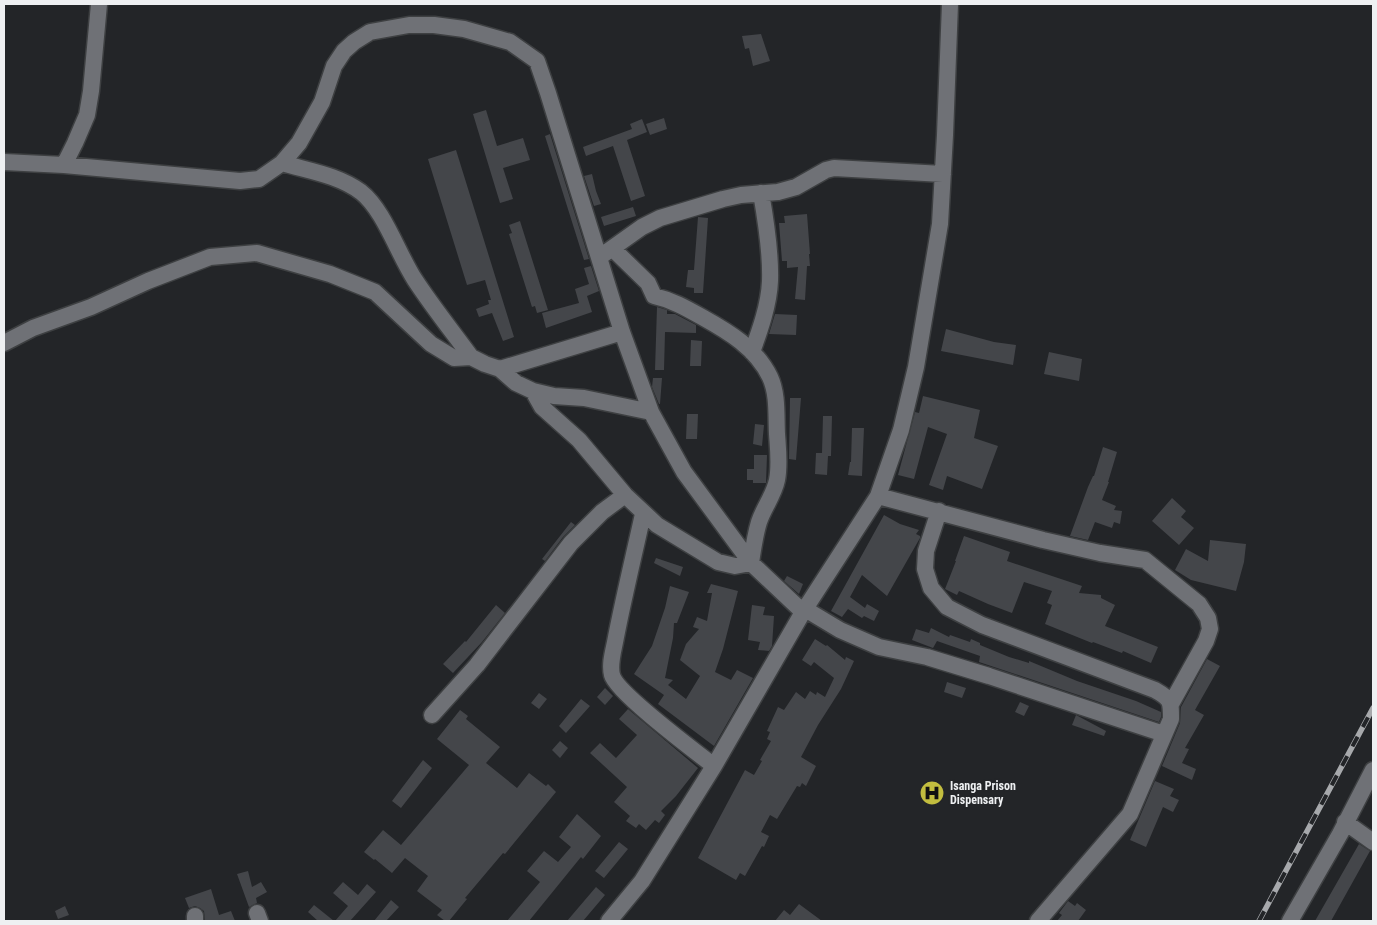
<svg xmlns="http://www.w3.org/2000/svg" width="1377" height="925" viewBox="0 0 1377 925" font-family="'Roboto Condensed',sans-serif">
<style>
.building{fill:#44464a}
.lines{fill:none;stroke-linecap:round;stroke-linejoin:round}
.minor-casing{stroke:#3e4042;stroke-width:19}
.minor{stroke:#6f7176;stroke-width:16}
.rail-casing{stroke:#a7a9ac;stroke-width:5.5}
.rail{stroke:#232528;stroke-width:4;stroke-dasharray:11;stroke-linecap:butt}
.labels{text-anchor:middle;dominant-baseline:central;stroke-width:4;stroke-linejoin:round;paint-order:stroke}
.poi-label{font-size:12px;font-weight:bold;fill:#eef0f2;stroke:#232528;text-anchor:start}
</style>
<rect width="100%" height="100%" fill="#232528"/>
<!-- building -->
<path class="building" d="M 761,34 L 770,61 L 753,66 L 749,48 L 745,49 L 742,36 Z
M 486,110 L 497,146 L 523,138 L 530,160 L 503,168 L 513,199 L 500,203 L 473,114 Z
M 664,118 L 667,129 L 650,135 L 646,124 Z
M 642,119 L 647,132 L 627,140 L 645,196 L 631,201 L 613,146 L 586,156 L 583,147 L 632,129 L 630,124 Z
M 550,134 L 589,259 L 584,260 L 545,136 Z
M 456,150 L 514,337 L 503,341 L 492,313 L 479,317 L 476,309 L 489,304 L 488,300 L 491,300 L 485,280 L 467,285 L 428,159 Z
M 592,174 L 596,191 L 601,204 L 594,206 L 584,176 Z
M 633,207 L 636,216 L 604,226 L 601,217 Z
M 807,214 L 810,254 L 809,254 L 810,266 L 807,266 L 805,300 L 795,299 L 798,267 L 787,268 L 787,261 L 782,261 L 779,223 L 785,223 L 784,216 Z
M 698,217 L 708,218 L 703,293 L 694,293 L 694,288 L 686,287 L 688,270 L 694,270 Z
M 520,221 L 548,310 L 537,313 L 535,306 L 532,307 L 509,234 L 512,233 L 509,225 Z
M 591,266 L 599,291 L 587,296 L 592,312 L 546,328 L 542,313 L 579,303 L 575,289 L 589,284 L 584,268 Z
M 657,307 L 667,310 L 667,314 L 675,314 L 696,325 L 696,333 L 665,332 L 664,370 L 655,370 Z
M 775,314 L 797,315 L 796,335 L 769,334 Z
M 946,329 L 994,342 L 1016,345 L 1013,365 L 941,351 Z
M 691,340 L 702,341 L 701,366 L 690,366 Z
M 1049,352 L 1082,359 L 1079,381 L 1044,374 Z
M 653,378 L 662,378 L 660,404 L 659,404 L 652,387 Z
M 923,396 L 980,410 L 974,438 L 998,446 L 982,489 L 947,476 L 943,490 L 929,485 L 947,434 L 928,427 L 914,479 L 898,475 L 915,412 L 919,413 Z
M 790,398 L 801,398 L 796,460 L 789,459 Z
M 687,414 L 698,414 L 697,439 L 686,439 Z
M 823,416 L 832,416 L 831,456 L 828,456 L 827,475 L 815,474 L 816,453 L 822,453 Z
M 755,424 L 764,425 L 762,446 L 753,444 Z
M 852,428 L 864,428 L 862,476 L 848,475 L 850,462 L 851,462 Z
M 1103,447 L 1117,452 L 1108,482 L 1109,482 L 1102,500 L 1116,506 L 1114,510 L 1122,511 L 1120,524 L 1114,522 L 1112,528 L 1095,522 L 1088,540 L 1070,536 L 1088,487 L 1093,476 L 1094,476 Z
M 754,455 L 767,455 L 766,483 L 753,483 L 753,480 L 747,480 L 747,469 L 754,469 Z
M 1172,498 L 1186,511 L 1181,517 L 1194,528 L 1179,545 L 1152,521 Z
M 884,515 L 900,524 L 919,530 L 916,534 L 920,536 L 920,538 L 887,596 L 862,575 L 850,597 L 865,608 L 867,604 L 879,611 L 874,621 L 864,616 L 862,618 L 848,609 L 842,617 L 831,611 Z
M 571,522 L 575,525 L 563,537 L 545,561 L 542,559 Z
M 964,536 L 1010,552 L 1007,561 L 1082,586 L 1079,593 L 1101,595 L 1101,598 L 1115,605 L 1105,626 L 1158,647 L 1151,663 L 1123,651 L 1122,653 L 1093,642 L 1092,643 L 1045,624 L 1052,605 L 1047,603 L 1052,591 L 1024,582 L 1012,613 L 988,604 L 959,591 L 957,595 L 945,589 L 956,561 L 955,561 Z
M 1210,540 L 1246,544 L 1244,562 L 1236,591 L 1191,580 L 1175,570 L 1186,549 L 1208,561 Z
M 656,558 L 683,567 L 680,576 L 654,563 Z
M 787,576 L 803,584 L 799,594 L 784,581 Z
M 711,584 L 738,591 L 723,649 L 715,672 L 731,680 L 737,670 L 753,678 L 714,746 L 658,704 L 664,695 L 634,674 L 652,646 L 665,608 L 670,586 L 689,592 L 677,623 L 674,623 L 673,638 L 665,678 L 673,680 L 668,685 L 686,699 L 700,676 L 680,660 L 686,644 L 699,629 L 693,627 L 697,617 L 707,621 L 712,593 L 707,593 Z
M 496,605 L 505,613 L 482,642 L 453,673 L 443,664 L 465,641 L 466,642 Z
M 752,605 L 765,607 L 763,615 L 774,616 L 772,646 L 769,651 L 758,650 L 760,642 L 748,640 Z
M 931,628 L 949,637 L 950,635 L 970,642 L 971,639 L 980,643 L 980,645 L 1009,657 L 1029,663 L 1029,661 L 1077,681 L 1136,701 L 1161,712 L 1161,717 L 1159,722 L 979,662 L 980,656 L 937,641 L 933,648 L 912,640 L 916,629 L 929,633 Z
M 815,639 L 826,646 L 827,645 L 845,660 L 846,657 L 854,661 L 841,689 L 818,725 L 801,757 L 816,766 L 806,786 L 802,783 L 800,787 L 797,786 L 777,819 L 770,815 L 761,832 L 769,836 L 764,847 L 762,846 L 745,876 L 740,873 L 736,880 L 698,858 L 745,770 L 754,775 L 762,761 L 760,760 L 771,741 L 767,739 L 770,732 L 767,731 L 778,707 L 784,710 L 796,692 L 805,699 L 810,691 L 816,695 L 817,692 L 825,697 L 834,678 L 814,662 L 811,666 L 802,660 Z
M 1207,659 L 1220,666 L 1195,710 L 1204,715 L 1185,748 L 1189,749 L 1182,763 L 1196,769 L 1192,780 L 1162,766 L 1180,723 L 1181,707 Z
M 947,682 L 966,688 L 962,698 L 944,692 Z
M 605,688 L 613,696 L 605,705 L 597,697 Z
M 539,693 L 547,699 L 539,709 L 531,703 Z
M 581,699 L 590,706 L 566,733 L 559,726 Z
M 1020,702 L 1029,706 L 1024,716 L 1015,712 Z
M 628,709 L 698,768 L 676,796 L 661,811 L 665,815 L 659,823 L 655,820 L 646,830 L 639,824 L 636,828 L 626,821 L 630,816 L 614,802 L 627,787 L 590,753 L 600,743 L 616,758 L 637,735 L 619,719 Z
M 460,710 L 468,716 L 466,719 L 500,747 L 486,763 L 517,788 L 529,773 L 546,786 L 548,784 L 556,792 L 505,854 L 503,853 L 465,898 L 467,899 L 449,921 L 445,921 L 437,915 L 442,910 L 417,891 L 428,876 L 405,858 L 392,873 L 375,859 L 374,860 L 364,852 L 383,830 L 401,845 L 469,765 L 437,739 Z
M 1076,715 L 1106,731 L 1104,736 L 1072,725 Z
M 560,741 L 568,748 L 560,758 L 552,750 Z
M 423,760 L 432,768 L 401,808 L 392,801 Z
M 1155,781 L 1174,789 L 1170,796 L 1179,800 L 1173,812 L 1163,807 L 1146,847 L 1130,840 Z
M 577,814 L 601,836 L 583,859 L 581,857 L 529,921 L 507,921 L 540,882 L 527,871 L 544,851 L 558,862 L 571,847 L 559,837 Z
M 619,842 L 628,849 L 604,878 L 595,871 Z
M 1359,844 L 1370,851 L 1331,921 L 1315,921 Z
M 248,871 L 252,887 L 261,882 L 267,892 L 256,898 L 257,903 L 249,907 L 237,874 Z
M 343,882 L 358,895 L 367,884 L 376,892 L 350,921 L 335,921 L 348,906 L 333,893 Z
M 596,887 L 605,895 L 583,921 L 567,921 Z
M 211,889 L 219,915 L 231,911 L 235,921 L 205,921 L 204,911 L 200,908 L 195,906 L 189,908 L 185,898 Z
M 391,900 L 399,907 L 386,921 L 374,921 Z
M 1068,901 L 1075,906 L 1077,903 L 1086,910 L 1078,921 L 1057,921 L 1062,915 L 1059,913 Z
M 799,904 L 822,921 L 775,921 L 784,910 L 790,915 Z
M 314,905 L 334,921 L 318,921 L 308,912 Z
M 65,906 L 69,915 L 58,919 L 55,911 Z"/>
<g class="lines">
<defs>
<path id="minor" d="M 4,162 L 64,165 L 240,181 L 259,179 L 282,163 L 299,143 L 322,102 L 334,66 L 344,51 L 354,42 L 370,32 L 409,25 L 434,25 L 464,29 L 510,42 L 537,61 L 548,93 L 622,332 L 651,412 L 684,472 L 751,563 L 803,612
M 282,163 C 309,171 338,175 361,192 C 384,210 398,254 415,280 C 432,306 452,331 471,357 L 485,364 L 500,369 L 516,383 L 533,391 L 554,396 L 584,398 L 651,412
M 64,165 L 75,143 L 87,115 L 91,91 L 99,4
M 604,254 L 642,227 L 660,218 L 723,199 L 741,195 L 778,192 L 796,187 L 826,170 L 834,168 L 943,174
M 4,343 L 33,328 L 91,307 L 148,281 L 210,257 L 257,253 L 330,274 L 375,292 L 431,344 L 454,358 L 471,357
M 752,352 C 760,330 769,305 770,281 C 771,252 766,221 761,193
M 500,369 L 622,332
M 533,391 L 542,407 L 579,440 L 625,495 L 657,525 L 718,562 L 735,566 L 751,563 C 753,549 755,535 759,522 C 764,507 774,495 777,480 C 780,465 778,449 777,434 C 776,416 778,394 770,377 C 756,348 729,332 702,317 C 686,308 672,300 654,296 L 648,283 L 613,249
M 878,496 L 1043,540 L 1100,553 L 1145,560 L 1199,604 L 1208,618 L 1210,629 L 1206,641 L 1171,704
M 939,511 L 926,551 L 925,569 L 931,588 L 947,607 L 982,625 L 1155,690 C 1171,699 1171,701 1171,719 L 1130,814 L 1038,921
M 643,514 C 634,555 624,596 616,637 C 614,649 609,663 612,675 C 616,692 696,752 714,766
M 805,609 L 840,630 L 879,647 L 927,657 L 989,676 L 1164,734
M 432,715 L 477,665 L 571,543 L 602,512 L 625,495
M 1345,822 L 1373,842
M 257,913 L 260,921
M 195,916 L 195,921
M 609,921 L 642,881 L 714,766 L 803,612 L 878,496 L 901,430 L 916,367 L 940,224 L 945,135 L 950,4
M 1290,921 L 1340,834 L 1373,770"/>
</defs>
<!-- minor casing -->
<use href="#minor" class="minor-casing"/>
<!-- minor -->
<use href="#minor" class="minor"/>
<defs>
<path id="rail" d="M 1259,921 L 1373,708"/>
</defs>
<!-- rail casing -->
<use href="#rail" class="rail-casing"/>
<!-- rail -->
<use href="#rail" class="rail"/>
</g>
<!-- icons -->
<defs>
<symbol id="hospital-disc" viewBox="-11 -11 22 22"><circle r="9.5" fill="#c2bd3f" stroke="#232528"/><path d="M-5-5h3v3.5h4V-5h3V5h-3V1.5h-4V5h-3Z" fill="#111"/></symbol>
</defs>
<g fill-rule="evenodd">
<use href="#hospital-disc" x="918" y="779" width="28" height="28"/>
</g>
<g class="labels">
<!-- poi labels -->
<g class="poi-label">
<text x="950" y="786">Isanga Prison<tspan x="950" dy="14">Dispensary</tspan></text>
</g>
</g>
<!-- border -->
<rect width="1377" height="925" fill="none" stroke="#eef0f2" stroke-width="10"/>
</svg>
